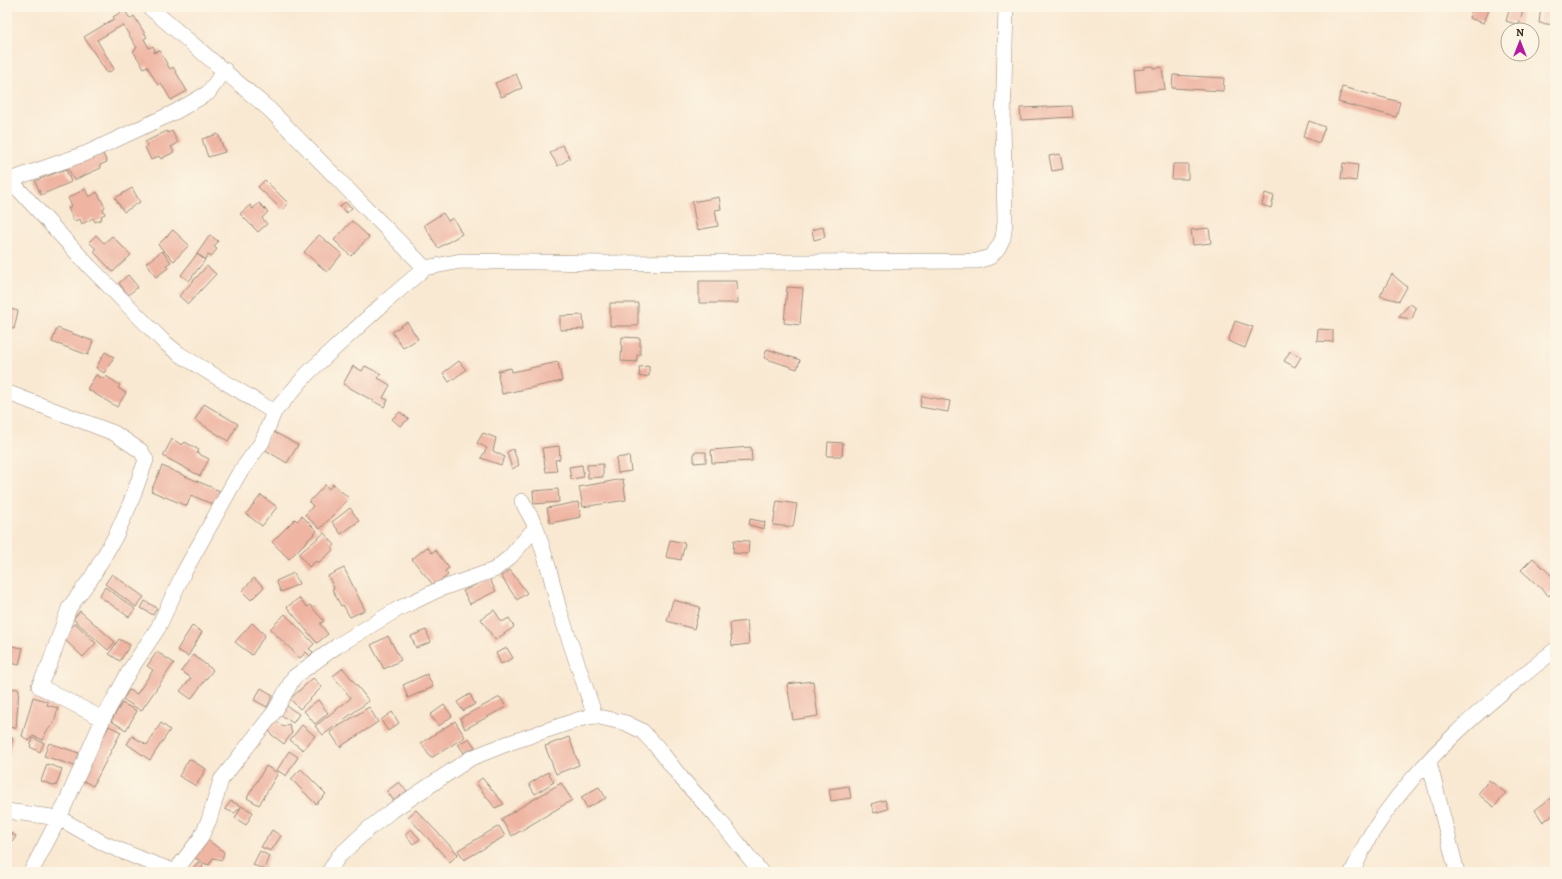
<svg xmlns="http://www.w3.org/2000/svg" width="1562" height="879" viewBox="0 0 1562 879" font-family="Alegreya,serif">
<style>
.building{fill:#efb4a2}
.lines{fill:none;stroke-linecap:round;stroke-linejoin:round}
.minor-casing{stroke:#9a8a78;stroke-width:16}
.minor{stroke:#fff;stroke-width:15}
</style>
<rect width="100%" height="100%" fill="#fcf5e5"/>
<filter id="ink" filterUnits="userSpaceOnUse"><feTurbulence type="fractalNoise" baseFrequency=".025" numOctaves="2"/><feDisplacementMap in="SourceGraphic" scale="8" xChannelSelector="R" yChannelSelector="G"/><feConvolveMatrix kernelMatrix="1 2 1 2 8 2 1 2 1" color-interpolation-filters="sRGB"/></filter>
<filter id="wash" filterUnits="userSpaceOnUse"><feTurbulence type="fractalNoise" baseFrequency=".012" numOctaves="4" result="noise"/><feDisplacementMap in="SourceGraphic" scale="16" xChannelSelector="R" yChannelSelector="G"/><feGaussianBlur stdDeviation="0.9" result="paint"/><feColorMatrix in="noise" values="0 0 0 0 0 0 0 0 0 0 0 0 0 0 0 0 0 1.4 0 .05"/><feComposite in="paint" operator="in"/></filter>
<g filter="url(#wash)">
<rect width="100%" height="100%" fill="#f9e9d3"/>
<g id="blocks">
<!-- building -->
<path class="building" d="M 1473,7 L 1490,7 L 1484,23 L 1469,18 Z
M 1510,7 L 1524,7 L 1519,25 L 1506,21 Z
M 1541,7 L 1555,7 L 1555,25 L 1539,23 Z
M 125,10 L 130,19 L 134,16 L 147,37 L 144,39 L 149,48 L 153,46 L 155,51 L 154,52 L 154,53 L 159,50 L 170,69 L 173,67 L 187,91 L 171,100 L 161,83 L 158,85 L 147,66 L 144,68 L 133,51 L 137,48 L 123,25 L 97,40 L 114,69 L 107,73 L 84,37 L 112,20 L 115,20 L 113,17 Z
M 1153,66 L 1153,68 L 1162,67 L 1165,89 L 1136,92 L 1134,70 L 1144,69 L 1144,67 Z
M 516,74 L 522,88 L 501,97 L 495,83 Z
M 1173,75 L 1224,78 L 1223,91 L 1172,88 Z
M 1342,87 L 1400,102 L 1396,117 L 1338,102 Z
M 1072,106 L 1073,117 L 1021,120 L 1020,108 Z
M 1309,121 L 1325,127 L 1319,143 L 1303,137 Z
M 167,131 L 168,133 L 172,131 L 178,143 L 171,147 L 174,152 L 161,159 L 159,156 L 151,160 L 145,147 L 147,145 L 145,142 Z
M 218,134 L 225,152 L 208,157 L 202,139 Z
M 562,145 L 570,158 L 558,166 L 550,153 Z
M 103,154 L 107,162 L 100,165 L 101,168 L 74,180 L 67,166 Z
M 1060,154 L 1063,169 L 1052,171 L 1049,156 Z
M 1343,163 L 1358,165 L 1356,181 L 1341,179 Z
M 1173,164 L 1188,164 L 1188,179 L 1172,179 Z
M 66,169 L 71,182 L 41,195 L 35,181 Z
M 265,180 L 288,203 L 282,210 L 258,187 Z
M 132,188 L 140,202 L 124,212 L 115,198 Z
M 85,189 L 89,197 L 97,192 L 105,207 L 103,209 L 105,214 L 101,216 L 102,219 L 95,222 L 93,218 L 82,224 L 80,219 L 74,221 L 68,208 L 72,206 L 68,198 Z
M 1265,193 L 1274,196 L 1271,208 L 1262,205 Z
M 719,197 L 721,209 L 715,210 L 718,226 L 697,230 L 692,202 Z
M 345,202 L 352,208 L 347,213 L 340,207 Z
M 259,203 L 268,212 L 262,218 L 267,224 L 258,232 L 240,214 L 250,205 L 253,209 Z
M 443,213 L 448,221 L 453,218 L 462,234 L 438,248 L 424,225 Z
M 352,221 L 369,237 L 351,256 L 334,240 Z
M 823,227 L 825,237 L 814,240 L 812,230 Z
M 1209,228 L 1211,243 L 1193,245 L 1191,230 Z
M 173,230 L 189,245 L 174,261 L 158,245 Z
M 96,235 L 104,243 L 112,236 L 131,255 L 113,272 L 94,252 L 96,249 L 89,242 Z
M 210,235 L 218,241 L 214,247 L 217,249 L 211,257 L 208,255 L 205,259 L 197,254 Z
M 319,235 L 342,254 L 327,272 L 304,252 Z
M 162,251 L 171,262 L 166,265 L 168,268 L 156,277 L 146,263 Z
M 197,254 L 205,260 L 189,281 L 181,275 Z
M 207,266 L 216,274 L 188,304 L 179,296 Z
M 1392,274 L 1407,287 L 1399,301 L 1380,296 Z
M 128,275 L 138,287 L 128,295 L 119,283 Z
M 699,281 L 737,281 L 738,303 L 699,303 Z
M 787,287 L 803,288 L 800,325 L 784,323 Z
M 610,303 L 638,303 L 638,326 L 610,326 Z
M 1410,304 L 1416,308 L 1412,319 L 1398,317 Z
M 7,308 L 18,311 L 14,329 L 7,327 Z
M 583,315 L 584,329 L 560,330 L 560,316 Z
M 1235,321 L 1253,327 L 1245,348 L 1228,341 Z
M 407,322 L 418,339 L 403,348 L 392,332 Z
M 57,328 L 93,341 L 88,355 L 52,342 Z
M 1318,329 L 1333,330 L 1333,342 L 1317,341 Z
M 622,337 L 640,338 L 640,355 L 637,355 L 637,362 L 621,361 Z
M 767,349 L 800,360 L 797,369 L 764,358 Z
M 1290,351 L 1301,357 L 1295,367 L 1284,361 Z
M 105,352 L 114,357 L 104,373 L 96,368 Z
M 459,361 L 466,370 L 449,382 L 443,373 Z
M 558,362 L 562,381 L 502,394 L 498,376 L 499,375 L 498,371 L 511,368 L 512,372 Z
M 353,366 L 362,371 L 365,366 L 381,374 L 378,378 L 390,385 L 383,398 L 388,400 L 384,407 L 343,384 Z
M 649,366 L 649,376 L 640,377 L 639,367 Z
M 96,375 L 104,379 L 106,376 L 120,385 L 118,388 L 126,393 L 117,407 L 87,389 Z
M 922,396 L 950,401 L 948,412 L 920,407 Z
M 204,404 L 238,424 L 228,441 L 195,420 Z
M 400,412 L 409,419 L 400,426 L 392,419 Z
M 272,431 L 298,445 L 287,463 L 262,448 Z
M 483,433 L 496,438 L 493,451 L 505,457 L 501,465 L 481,458 L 487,448 L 477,443 Z
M 172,439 L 182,445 L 185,442 L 199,450 L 197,453 L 209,459 L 200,476 L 163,456 Z
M 828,442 L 843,443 L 842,456 L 827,456 Z
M 559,446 L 560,459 L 555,460 L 557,471 L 546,472 L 542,448 Z
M 751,447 L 752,461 L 712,463 L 711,450 Z
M 513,449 L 519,465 L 512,469 L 507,452 Z
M 694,452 L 706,452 L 706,462 L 694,463 Z
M 629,456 L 631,471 L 618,473 L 616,458 Z
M 603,464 L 603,477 L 588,478 L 587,465 Z
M 582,465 L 584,477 L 571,479 L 569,467 Z
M 162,466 L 220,491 L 214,505 L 191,495 L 187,506 L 151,491 Z
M 623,479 L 626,500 L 583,507 L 579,487 Z
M 333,484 L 349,498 L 320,529 L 305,515 L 313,506 L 309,502 L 325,485 L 329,489 Z
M 558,489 L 559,502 L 534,504 L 533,491 Z
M 261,495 L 277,507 L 262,526 L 246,514 Z
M 777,501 L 797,504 L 793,527 L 773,525 Z
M 578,502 L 581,517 L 550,523 L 547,508 Z
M 350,508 L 359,521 L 341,534 L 332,522 Z
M 302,516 L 317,531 L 289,559 L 272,542 L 295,519 L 297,521 Z
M 750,519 L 765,522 L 764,529 L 749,525 Z
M 324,533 L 335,545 L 332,548 L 333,550 L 318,563 L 316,561 L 309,567 L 299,554 Z
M 670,540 L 685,543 L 681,560 L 666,557 Z
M 734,540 L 749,541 L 748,554 L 733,553 Z
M 427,547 L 432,553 L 435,550 L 449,568 L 445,571 L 448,575 L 434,586 L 412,559 Z
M 1533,558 L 1555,579 L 1555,589 L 1549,596 L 1521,570 Z
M 344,568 L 365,610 L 350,617 L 343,605 L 341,606 L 332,589 L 334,588 L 328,576 Z
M 510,570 L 527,593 L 517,600 L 501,576 Z
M 294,573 L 299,584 L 281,592 L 276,581 Z
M 112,574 L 144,597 L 136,607 L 105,584 Z
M 254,578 L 264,587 L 251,600 L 242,591 Z
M 489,578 L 496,591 L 470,604 L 463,591 Z
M 105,587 L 135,609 L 129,617 L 99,596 Z
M 299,598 L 307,607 L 310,605 L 324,621 L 320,624 L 328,634 L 317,643 L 287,607 Z
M 673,600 L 700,607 L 694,629 L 667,621 Z
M 145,601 L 157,608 L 153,615 L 141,608 Z
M 494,610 L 502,622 L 509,618 L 514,627 L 495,640 L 481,619 Z
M 80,611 L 115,642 L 108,650 L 73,619 Z
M 285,614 L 314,644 L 309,649 L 313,652 L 310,656 L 306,652 L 300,658 L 270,629 Z
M 747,621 L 749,644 L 732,646 L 730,623 Z
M 75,623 L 96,643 L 83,657 L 62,637 Z
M 252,623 L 265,635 L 252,655 L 235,642 Z
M 192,626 L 202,632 L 188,656 L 177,650 Z
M 426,630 L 431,642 L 416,648 L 411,636 Z
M 388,636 L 401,660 L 384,669 L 371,645 Z
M 119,639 L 130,645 L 120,661 L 109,654 Z
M 7,645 L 23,648 L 19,665 L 7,662 Z
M 507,648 L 513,658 L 501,664 L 496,653 Z
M 157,652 L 174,663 L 141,711 L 123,699 L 129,690 L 137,694 L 153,670 L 147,666 Z
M 193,655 L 213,670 L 191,699 L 180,691 L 191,678 L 181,671 Z
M 343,668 L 369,701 L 323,735 L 315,726 L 351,698 L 333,676 Z
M 427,674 L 433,687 L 408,698 L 403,685 Z
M 313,678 L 322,687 L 300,709 L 290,699 Z
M 813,681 L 818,716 L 793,720 L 787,684 Z
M 7,688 L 19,689 L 16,728 L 7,727 Z
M 261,688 L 273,695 L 267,707 L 254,700 Z
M 470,694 L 475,704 L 463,711 L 457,702 Z
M 33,697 L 48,702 L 47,705 L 58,708 L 54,723 L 46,732 L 43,740 L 33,736 L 29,741 L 22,736 Z
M 500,697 L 506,707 L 465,729 L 460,718 Z
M 318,700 L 328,713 L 315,724 L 304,711 Z
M 281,702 L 299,714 L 293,723 L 275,711 Z
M 122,703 L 137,711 L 126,730 L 111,721 Z
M 444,705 L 452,716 L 439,726 L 430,715 Z
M 369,707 L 378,722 L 340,747 L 330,732 Z
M 392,712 L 399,723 L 388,731 L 381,720 Z
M 455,721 L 465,737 L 431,758 L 421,743 Z
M 270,722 L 279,723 L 283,727 L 289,724 L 292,733 L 284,744 L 272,735 L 267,728 Z
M 161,723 L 170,730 L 150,760 L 127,744 L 132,736 L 147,745 Z
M 302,725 L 315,736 L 303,750 L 290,740 Z
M 109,726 L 121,732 L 93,786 L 80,779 Z
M 7,736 L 13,737 L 8,761 L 7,761 Z
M 569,737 L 579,765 L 556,774 L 545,746 Z
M 33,738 L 44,743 L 40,752 L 30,747 Z
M 469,738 L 475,747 L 464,753 L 458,744 Z
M 49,743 L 79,753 L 75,766 L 44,756 Z
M 289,751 L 298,757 L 286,776 L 277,770 Z
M 189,759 L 206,769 L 196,786 L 179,776 Z
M 47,764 L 62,769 L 56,786 L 41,781 Z
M 266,766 L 278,773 L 259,805 L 247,798 Z
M 301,769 L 326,794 L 316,804 L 291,779 Z
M 548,772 L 554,782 L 535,794 L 529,784 Z
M 482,778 L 504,804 L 495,808 L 476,783 Z
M 1489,780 L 1506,793 L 1494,807 L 1478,794 Z
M 399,782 L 407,791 L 394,801 L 387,791 Z
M 561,783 L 572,800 L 512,836 L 501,819 Z
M 849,786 L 851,798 L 831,801 L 829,789 Z
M 599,787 L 606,798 L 587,808 L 581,797 Z
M 1555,795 L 1555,813 L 1543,822 L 1535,810 Z
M 885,800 L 888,809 L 874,813 L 871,804 Z
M 231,801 L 253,812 L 246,825 L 235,818 L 241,807 L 234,813 L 225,809 Z
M 416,810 L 458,854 L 450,862 L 408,817 Z
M 499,826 L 505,836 L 464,860 L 458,850 Z
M 411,829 L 420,839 L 413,844 L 405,834 Z
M 272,830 L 281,836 L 271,851 L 261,847 Z
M 8,832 L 16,836 L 13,841 L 7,837 Z
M 206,839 L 224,852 L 222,860 L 213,858 L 209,865 L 203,863 L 194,857 Z
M 260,851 L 269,856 L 264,869 L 253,865 Z
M 198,862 L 203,866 L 201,872 L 189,872 Z"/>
</g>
</g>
<g filter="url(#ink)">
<use href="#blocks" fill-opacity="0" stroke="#9a8a78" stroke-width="1"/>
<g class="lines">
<defs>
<path id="minor" d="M 149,7 L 270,110 L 425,268
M 10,180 L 90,267 L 163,341 L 179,354 L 274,412
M 7,181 L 87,153 L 175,112 L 208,93 L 225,70
M 7,394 L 11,394 L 114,433 L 141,451 L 146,460 L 130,504 L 115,537 L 92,577 L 69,608 L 50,663 L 39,686 L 103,719
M 522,501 L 536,527 L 550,573 L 559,609 L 595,716
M 1429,762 L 1457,872
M 7,811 L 59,818 L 105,844 L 141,859 L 176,872
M 31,872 L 59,818 L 103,719 L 130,670 L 158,628 L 183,574 L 238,475 L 262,442 L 274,412 L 308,373 L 324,358 L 384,303 L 425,268 L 461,261 L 604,263 L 977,261 L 990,257 L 998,248 L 1003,238 L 1005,222 L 1003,123 L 1006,7
M 177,872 L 180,865 L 200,839 L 209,820 L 221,780 L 275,711 L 294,677 L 337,646 L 398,609 L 440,589 L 494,570 L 510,557 L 536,527
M 329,872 L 338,857 L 367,830 L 390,812 L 471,758 L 509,743 L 580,719 L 595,716 L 626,723 L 642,731 L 658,748 L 682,779 L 716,816 L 761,872
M 1352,872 C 1358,860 1364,846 1371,834 C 1418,760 1487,703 1555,650"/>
</defs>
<!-- minor casing -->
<use href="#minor" class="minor-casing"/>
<!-- minor -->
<use href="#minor" class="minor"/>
</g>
</g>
<!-- margin -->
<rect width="1562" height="879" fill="none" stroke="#fcf5e5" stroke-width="24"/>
<!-- north arrow -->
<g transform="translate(1520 42)"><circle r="19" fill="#fcf5e5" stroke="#afa495"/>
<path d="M0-3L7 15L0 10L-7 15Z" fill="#b5179e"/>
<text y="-6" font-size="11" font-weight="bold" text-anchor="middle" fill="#3b2a1e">N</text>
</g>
</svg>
